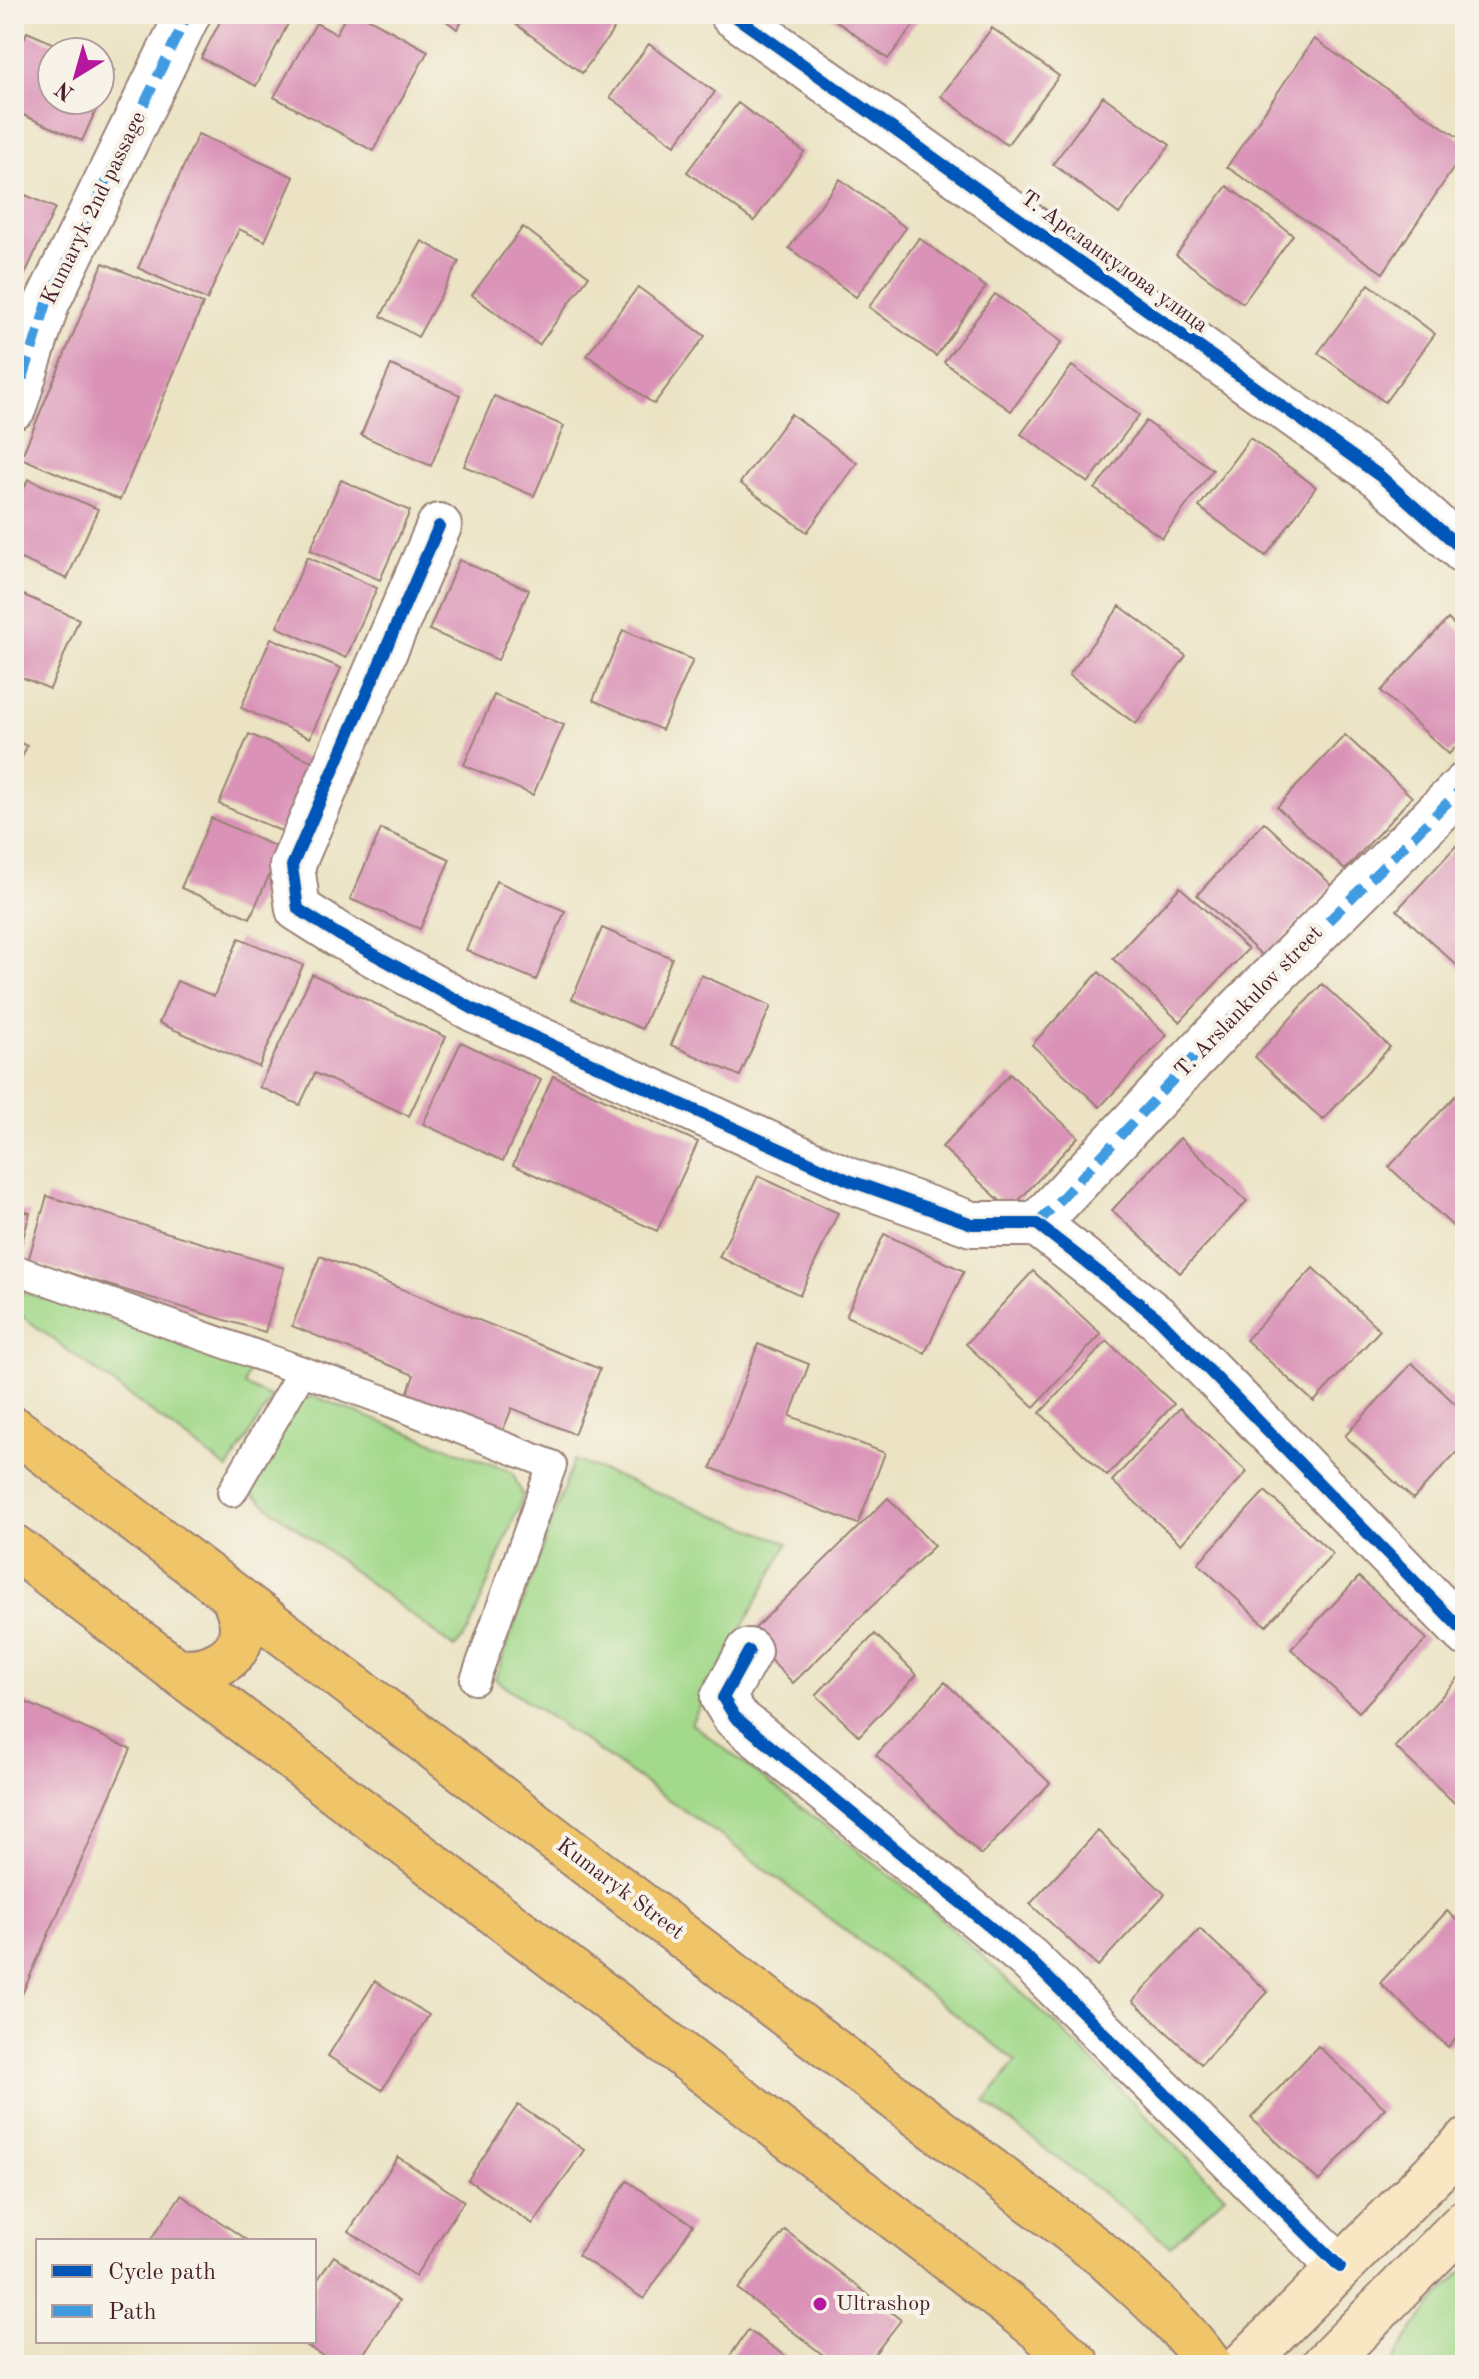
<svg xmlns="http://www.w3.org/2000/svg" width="1479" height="2379" viewBox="0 0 1479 2379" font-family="'Old Standard TT',serif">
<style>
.green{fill:#a3d98b;stroke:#767c5b;stroke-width:2}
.building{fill:#da93b7}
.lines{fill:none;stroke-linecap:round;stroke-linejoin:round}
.lane-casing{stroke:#9a8177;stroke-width:32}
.street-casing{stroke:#9a8177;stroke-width:48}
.secondary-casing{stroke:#9a8177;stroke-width:48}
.primary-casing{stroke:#9a8177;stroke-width:48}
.lane{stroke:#fff;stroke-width:28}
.street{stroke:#fff;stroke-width:44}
.secondary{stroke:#f9e7c3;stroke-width:44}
.primary{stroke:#f0c469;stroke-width:44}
.quiet{stroke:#409be1;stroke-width:10;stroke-dasharray:20 10;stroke-linecap:butt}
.cycleway-casing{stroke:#f7f3e8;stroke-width:17}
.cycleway{stroke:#0057b8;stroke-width:12}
.poi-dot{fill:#b5179e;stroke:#f7f3e8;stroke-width:3}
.labels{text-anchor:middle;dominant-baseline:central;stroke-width:8;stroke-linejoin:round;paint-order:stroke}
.street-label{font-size:22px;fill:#4a1f2b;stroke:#f7f3e8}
.poi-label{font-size:22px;fill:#4a1f2b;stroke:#f7f3e8;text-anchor:start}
</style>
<rect width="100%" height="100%" fill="#f7f3e8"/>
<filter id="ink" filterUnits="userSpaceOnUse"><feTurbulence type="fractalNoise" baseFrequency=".0125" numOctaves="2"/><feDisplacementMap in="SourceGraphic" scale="16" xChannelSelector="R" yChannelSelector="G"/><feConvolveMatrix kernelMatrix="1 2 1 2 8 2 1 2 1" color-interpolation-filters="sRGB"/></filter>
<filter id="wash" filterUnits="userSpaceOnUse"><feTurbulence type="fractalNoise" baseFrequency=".006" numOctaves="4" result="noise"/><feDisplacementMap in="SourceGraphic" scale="32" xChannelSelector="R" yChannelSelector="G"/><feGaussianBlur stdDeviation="1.8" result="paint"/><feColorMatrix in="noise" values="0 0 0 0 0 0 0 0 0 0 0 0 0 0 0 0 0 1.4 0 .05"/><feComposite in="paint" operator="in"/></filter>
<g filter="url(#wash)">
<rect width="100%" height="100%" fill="#ebe3c3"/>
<!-- green -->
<path class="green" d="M 14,1290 L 66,1304 L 250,1366 L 244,1385 L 272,1398 L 228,1469 L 14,1310 Z
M 313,1396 L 512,1472 L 523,1496 L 469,1630 L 455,1648 L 248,1491 L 297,1403 Z
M 574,1460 L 788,1543 L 691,1723 L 913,1893 L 1058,2026 L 1225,2196 L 1170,2246 L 985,2102 L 1016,2061 L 731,1843 L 495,1679 Z
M 1465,2269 L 1465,2365 L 1392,2365 C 1410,2328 1437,2298 1465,2269 Z"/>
<g id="blocks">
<!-- building -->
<path class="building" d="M 224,14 L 293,14 L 256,86 L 201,58 Z
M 347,14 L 360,14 L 428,51 L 373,151 L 274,97 L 316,23 L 336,34 Z
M 437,14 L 467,14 L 457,29 Z
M 502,14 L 625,14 L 582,73 Z
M 827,14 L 922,14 L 888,59 Z
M 992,28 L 1059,76 L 1007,145 L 941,96 Z
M 27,32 L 73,52 L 52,52 L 52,100 L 100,100 L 100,64 L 114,70 L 82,141 L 14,111 L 14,61 Z
M 1314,39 L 1465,142 L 1465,151 L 1383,273 L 1227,167 Z
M 649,44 L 715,92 L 675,145 L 610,97 Z
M 1103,96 L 1170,145 L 1119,214 L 1053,164 Z
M 738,103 L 804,152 L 754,221 L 687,172 Z
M 198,134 L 294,177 L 265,241 L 239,229 L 207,300 L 138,268 Z
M 840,179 L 906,228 L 856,297 L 789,248 Z
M 1227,186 L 1293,235 L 1243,303 L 1176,255 Z
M 14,190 L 55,208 L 23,279 L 14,275 Z
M 523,227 L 589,276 L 539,345 L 472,295 Z
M 919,238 L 986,287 L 936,356 L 869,307 Z
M 422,241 L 459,262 L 418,337 L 381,316 Z
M 103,263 L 203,304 L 120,500 L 21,458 Z
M 1369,284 L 1435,334 L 1385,402 L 1318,353 Z
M 638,287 L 705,336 L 654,404 L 587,355 Z
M 995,294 L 1062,342 L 1011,411 L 944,362 Z
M 391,365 L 460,395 L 431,466 L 361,435 Z
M 1072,366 L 1139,415 L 1088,483 L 1021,434 Z
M 494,396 L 564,426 L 534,496 L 464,466 Z
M 791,414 L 857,463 L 807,532 L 740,483 Z
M 1146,421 L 1213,470 L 1162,538 L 1095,489 Z
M 1250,438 L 1316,487 L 1266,556 L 1199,507 Z
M 28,479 L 98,509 L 67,579 L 14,556 L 14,511 Z
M 341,480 L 410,511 L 380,580 L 310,550 Z
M 307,557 L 377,588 L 346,658 L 277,627 Z
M 459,560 L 529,590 L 498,660 L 429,630 Z
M 14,591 L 79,619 L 50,689 L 14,674 Z
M 1120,606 L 1186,656 L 1136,724 L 1069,675 Z
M 1448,619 L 1465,635 L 1465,737 L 1449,754 L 1381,691 Z
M 623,630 L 693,660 L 662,730 L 593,700 Z
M 271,638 L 341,668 L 310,738 L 241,708 Z
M 494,695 L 564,725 L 533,795 L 464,765 Z
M 249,734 L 319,764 L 288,834 L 219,804 Z
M 1345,735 L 1412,797 L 1345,870 L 1277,807 Z
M 14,740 L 27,746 L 14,775 Z
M 211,818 L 281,849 L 250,918 L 181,888 Z
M 1264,822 L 1332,885 L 1265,958 L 1197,895 Z
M 381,829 L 450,859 L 420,929 L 350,899 Z
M 1465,836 L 1465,973 L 1397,910 Z
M 496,881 L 565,911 L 536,980 L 466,950 Z
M 1180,887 L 1248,949 L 1180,1022 L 1113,959 Z
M 602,928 L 672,958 L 642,1029 L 572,999 Z
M 239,938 L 303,965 L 259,1067 L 159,1023 L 177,981 L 214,996 Z
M 1099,972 L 1167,1035 L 1100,1107 L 1032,1045 Z
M 312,974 L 446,1037 L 409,1116 L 315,1073 L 300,1105 L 259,1087 Z
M 701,975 L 771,1006 L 740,1076 L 671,1045 Z
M 1322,984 L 1390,1047 L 1323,1120 L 1255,1057 Z
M 461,1042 L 541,1080 L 503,1161 L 423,1124 Z
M 1010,1074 L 1078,1137 L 1010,1210 L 942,1147 Z
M 553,1076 L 698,1142 L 657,1231 L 513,1165 Z
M 1457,1094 L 1465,1102 L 1465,1222 L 1457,1230 L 1389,1167 Z
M 1180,1138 L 1247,1201 L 1180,1273 L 1112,1210 Z
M 758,1176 L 838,1213 L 800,1295 L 719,1257 Z
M 47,1196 L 284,1268 L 265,1332 L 28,1261 Z
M 14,1209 L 30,1213 L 20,1249 L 14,1247 Z
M 884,1234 L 964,1271 L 925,1353 L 846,1316 Z
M 320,1256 L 600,1369 L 574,1434 L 512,1408 L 501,1435 L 406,1397 L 414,1375 L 292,1326 Z
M 1313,1268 L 1380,1330 L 1314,1402 L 1246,1340 Z
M 1033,1271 L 1101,1334 L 1034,1407 L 966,1344 Z
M 1107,1341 L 1174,1404 L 1107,1476 L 1040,1413 Z
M 758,1344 L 809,1364 L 790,1416 L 885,1453 L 858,1524 L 711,1468 Z
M 1412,1363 L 1465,1413 L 1465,1443 L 1413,1499 L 1345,1436 Z
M 1180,1408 L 1247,1472 L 1181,1544 L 1112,1481 Z
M 1265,1491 L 1333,1554 L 1266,1626 L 1198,1563 Z
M 888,1498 L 934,1546 L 793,1683 L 747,1636 Z
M 1359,1577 L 1427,1639 L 1359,1712 L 1291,1649 Z
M 875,1634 L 917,1675 L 859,1736 L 816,1695 Z
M 1461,1675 L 1465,1678 L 1465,1807 L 1462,1810 L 1395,1747 Z
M 945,1682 L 1050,1783 L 981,1855 L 876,1755 Z
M 14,1697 L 131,1749 L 14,2012 Z
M 1098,1831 L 1165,1894 L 1098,1966 L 1030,1904 Z
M 1447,1911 L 1465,1928 L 1465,2028 L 1448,2047 L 1380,1983 Z
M 1200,1929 L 1268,1992 L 1201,2064 L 1133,2001 Z
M 375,1981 L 429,2015 L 382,2090 L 328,2056 Z
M 1318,2046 L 1385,2108 L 1319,2181 L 1251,2118 Z
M 518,2105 L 584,2150 L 533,2224 L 468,2180 Z
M 398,2157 L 464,2201 L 415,2276 L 349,2231 Z
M 627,2181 L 693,2225 L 644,2299 L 578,2255 Z
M 181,2195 L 248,2241 L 150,2241 Z
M 785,2230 L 901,2320 L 866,2365 L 836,2365 L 738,2289 Z
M 334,2256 L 399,2301 L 356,2365 L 336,2365 L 300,2341 L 314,2341 L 314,2285 Z
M 748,2330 L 799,2365 L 724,2365 Z"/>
</g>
</g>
<g filter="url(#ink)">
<use href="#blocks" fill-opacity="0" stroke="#9a8177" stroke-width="2"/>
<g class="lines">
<defs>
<path id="lane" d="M 14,1269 L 387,1401 L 552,1465 L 475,1680
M 232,1492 L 302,1371"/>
<path id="street" d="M 732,14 L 1380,476 L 1465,552
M 14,407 L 47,303 L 188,14
M 439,526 L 292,866 L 298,909 L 339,935 L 475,1010 L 848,1180 L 972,1224 L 1037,1224 L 1159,1319 L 1465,1633
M 1037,1224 L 1240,1009 L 1465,785
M 749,1651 L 723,1698 L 735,1717 L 1029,1959 L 1340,2267"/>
<path id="secondary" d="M 1243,2365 L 1465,2142
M 1324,2365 L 1465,2222"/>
<path id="primary" d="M 14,1429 L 1104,2256 C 1141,2290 1180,2323 1210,2365
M 14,1547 L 714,2079 L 1037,2327 L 1078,2365
M 175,1670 C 204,1674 242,1662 242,1627 C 242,1616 237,1605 233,1595"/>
</defs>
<!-- lane casing -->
<use href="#lane" class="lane-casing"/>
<!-- street casing -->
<use href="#street" class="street-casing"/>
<!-- secondary casing -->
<use href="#secondary" class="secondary-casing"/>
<!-- primary casing -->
<use href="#primary" class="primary-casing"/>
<!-- lane -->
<use href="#lane" class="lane"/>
<!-- street -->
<use href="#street" class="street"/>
<!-- secondary -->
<use href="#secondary" class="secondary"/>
<!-- primary -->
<use href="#primary" class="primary"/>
<!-- quiet -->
<path class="quiet" d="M 14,407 L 47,303 L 188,14
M 1037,1224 L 1240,1009 L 1465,785"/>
<defs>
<path id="cycleway" d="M 732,14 L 1380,476 L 1465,552
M 439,526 L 292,866 L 298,909 L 339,935 L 475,1010 L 848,1180 L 972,1224 L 1037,1224 L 1159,1319 L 1465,1633
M 749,1651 L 723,1698 L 735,1717 L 1029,1959 L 1340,2267"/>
</defs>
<!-- cycleway casing -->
<use href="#cycleway" class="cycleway-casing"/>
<!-- cycleway -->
<use href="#cycleway" class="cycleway"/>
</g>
</g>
<!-- markers -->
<circle class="poi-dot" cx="820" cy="2304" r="8"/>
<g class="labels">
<!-- street labels -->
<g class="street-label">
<text transform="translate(94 208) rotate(-64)">Kumaryk 2nd passage</text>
<text transform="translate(1114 262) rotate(36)">Т. Арсланкулова улица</text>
<text transform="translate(1249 1002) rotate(-46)">T. Arslankulov street</text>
<text transform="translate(620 1889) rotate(37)">Kumaryk Street</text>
</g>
<!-- poi labels -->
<g class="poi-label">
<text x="836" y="2304">Ultrashop</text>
</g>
</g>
<!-- margin -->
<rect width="1479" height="2379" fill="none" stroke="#f7f3e8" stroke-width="48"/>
<!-- legend -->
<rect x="36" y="2239" width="280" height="104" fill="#f7f3e8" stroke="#b29e9c" stroke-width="2"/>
<rect x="52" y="2265" width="40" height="12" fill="#0057b8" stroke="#b29e9c" stroke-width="2"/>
<text x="108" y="2279" font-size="24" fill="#4a1f2b">Cycle path</text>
<rect x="52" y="2305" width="40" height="12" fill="#409be1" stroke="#b29e9c" stroke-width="2"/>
<text x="108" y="2319" font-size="24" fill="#4a1f2b">Path</text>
<!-- north arrow -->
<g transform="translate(76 76) rotate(217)"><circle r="38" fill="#f7f3e8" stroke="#b29e9c" stroke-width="2"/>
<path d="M0-6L14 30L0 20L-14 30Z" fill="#b5179e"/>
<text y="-12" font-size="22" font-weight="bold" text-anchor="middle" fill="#4a1f2b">N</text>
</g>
</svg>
